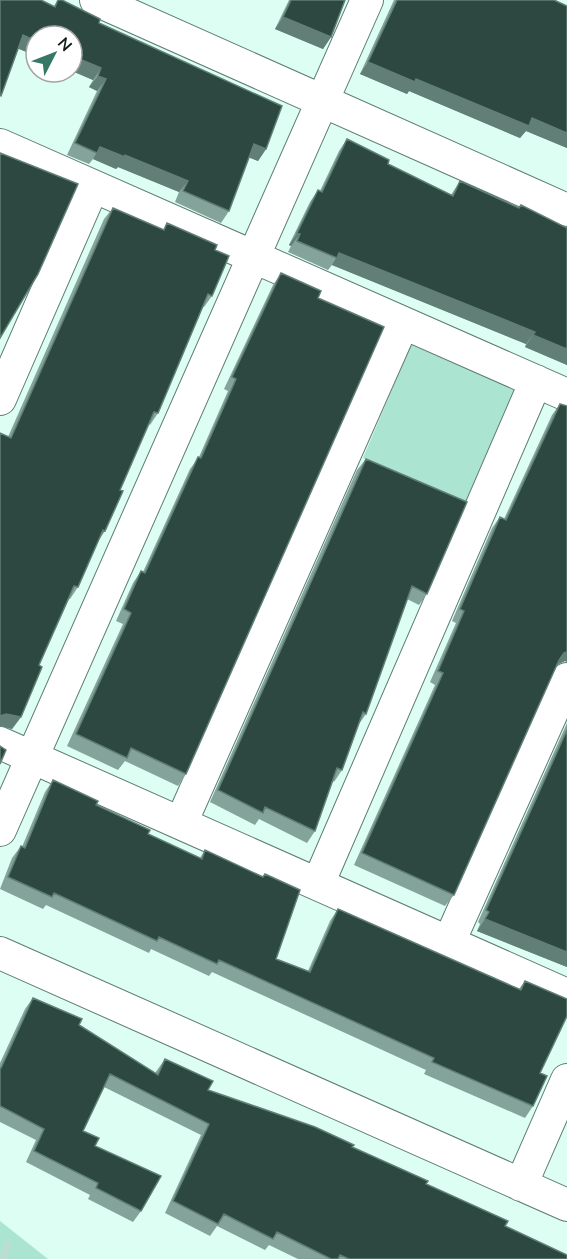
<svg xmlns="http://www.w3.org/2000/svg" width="567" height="1259" viewBox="0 0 567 1259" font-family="Mulish,sans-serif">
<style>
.green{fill:#abe5d2}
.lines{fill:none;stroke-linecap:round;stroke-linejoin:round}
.highway-tunnel{stroke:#bedcd2;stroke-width:33;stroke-dasharray:33 16;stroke-linecap:butt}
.minor-casing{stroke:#5e7c73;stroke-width:34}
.minor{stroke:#fff;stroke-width:32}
.wall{fill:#84a39a}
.shaded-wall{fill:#617f76}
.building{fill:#2c4840;stroke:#617f76;stroke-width:1.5}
</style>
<rect width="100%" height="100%" fill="#dcfef3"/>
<!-- green -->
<path class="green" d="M 411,345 L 524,394 L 476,507 L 363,458 Z
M 0,1221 L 48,1259 L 0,1259 Z"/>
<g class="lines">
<!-- highway-tunnel -->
<path class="highway-tunnel" d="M 0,1257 L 6,1259"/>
<defs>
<path id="minor" d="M 96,0 L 567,210
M 0,145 L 567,395
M 0,399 L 93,186
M 0,743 L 567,995
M 181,823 L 403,323
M 0,830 L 367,0
M 318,884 L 536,381
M 449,942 L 567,679
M 0,953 L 567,1205
M 521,1185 L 567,1080"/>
</defs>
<!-- minor casing -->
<use href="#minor" class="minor-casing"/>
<!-- minor -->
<use href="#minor" class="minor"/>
</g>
<!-- wall -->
<path class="wall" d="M 0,0 L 54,6 L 58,0 L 99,23 L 266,149 L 258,161 L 249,157 L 229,211 L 221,223 L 175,202 L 179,192 L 118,167 L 116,169 L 93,159 L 89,164 L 67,155 L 97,91 L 89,87 L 93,80 L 72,71 L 72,36 L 36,36 L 36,56 L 18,48 Z
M 289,0 L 345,0 L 331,37 L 323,49 L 275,29 Z
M 394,0 L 554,0 L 567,6 L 567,148 L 526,131 L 520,138 L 409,91 L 407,94 L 360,74 Z
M 347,139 L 388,164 L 451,195 L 460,181 L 519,208 L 521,205 L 567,228 L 567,365 L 525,347 L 526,344 L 332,265 L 328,270 L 288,252 L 291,246 L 289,245 L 310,202 L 318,190 L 320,191 L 339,151 Z
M 113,208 L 163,230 L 167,223 L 215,250 L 212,296 L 204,307 L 203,307 L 158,413 L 150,425 L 149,424 L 120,490 L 105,531 L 99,540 L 78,587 L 70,599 L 69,599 L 39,665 L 21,717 L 12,729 L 0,726 L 0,433 L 8,437 L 104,219 Z
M 281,273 L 318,298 L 186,774 L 178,786 L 125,761 L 118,770 L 67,746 L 123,624 L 116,621 L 133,583 L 141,571 L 143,572 L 190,469 L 199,457 L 228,391 L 224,389 L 273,285 Z
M 560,404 L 567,406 L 567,662 L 565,661 L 557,665 L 454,895 L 445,906 L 354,865 L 435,685 L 430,682 L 456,623 L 452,621 L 492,528 L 500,517 L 504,519 L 552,415 Z
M 366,459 L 427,594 L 419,605 L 407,599 L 366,714 L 359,724 L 342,770 L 334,782 L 333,781 L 315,831 L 307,843 L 259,819 L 255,825 L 210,802 L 357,470 Z
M 567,723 L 567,967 L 477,931 L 480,924 L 478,922 Z
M 53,780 L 148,834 L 200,858 L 205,850 L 263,877 L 265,874 L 276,959 L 308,971 L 330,921 L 338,909 L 519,989 L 525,981 L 540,1073 L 533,1106 L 525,1118 L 424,1074 L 426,1070 L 212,972 L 209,976 L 151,949 L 149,953 L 46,905 L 43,909 L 0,889 L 12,858 L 21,846 L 22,847 L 45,792 Z
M 33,998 L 79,1025 L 155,1073 L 165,1059 L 208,1090 L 352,1147 L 426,1184 L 567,1259 L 298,1259 L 269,1245 L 265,1250 L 217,1226 L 210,1236 L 165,1213 L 201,1135 L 104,1087 L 83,1131 L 95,1146 L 141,1211 L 133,1222 L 88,1199 L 90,1195 L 26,1162 L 36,1140 L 0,1122 L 0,1063 L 25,1009 Z"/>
<!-- shaded-wall -->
<path class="shaded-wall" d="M 283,17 L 331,37 L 323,49 L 275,29 Z
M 23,35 L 36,41 L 36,56 L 14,47 Z
M 72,56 L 101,68 L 93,80 L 72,71 Z
M 368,62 L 532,118 L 567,133 L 567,148 L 526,131 L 520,138 L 409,91 L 407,94 L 360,74 Z
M 98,76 L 106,79 L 97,91 L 89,87 Z
M 254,144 L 266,149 L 258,161 L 245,156 Z
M 100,147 L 125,155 L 188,181 L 179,192 L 118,167 L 116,169 L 93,159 Z
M 297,233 L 300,234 L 291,246 L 289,245 Z
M 339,253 L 535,332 L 526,344 L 332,265 Z
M 533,335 L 567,349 L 567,365 L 525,347 Z
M 567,652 L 567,662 L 565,661 L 556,665 L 551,672 L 564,653 Z
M 6,714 L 21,717 L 12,729 L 0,726 L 0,716 Z
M 485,919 L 567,952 L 567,967 L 477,931 Z"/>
<!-- building -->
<path class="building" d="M 0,0 L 41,0 L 55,7 L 58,0 L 62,0 L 100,19 L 99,23 L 282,106 L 266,149 L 254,144 L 229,211 L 183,191 L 188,181 L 125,155 L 125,157 L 100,147 L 97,153 L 75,143 L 106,79 L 98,76 L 101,68 L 72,56 L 72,36 L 36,36 L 36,41 L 23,35 L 1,96 L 0,95 Z
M 291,0 L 345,0 L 331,37 L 283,17 Z
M 397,0 L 554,0 L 567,6 L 567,133 L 532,118 L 529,126 L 416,79 L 415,82 L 368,62 Z
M 347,139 L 389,160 L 388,164 L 453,196 L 460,181 L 519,208 L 521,205 L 567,228 L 567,349 L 533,335 L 535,332 L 339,253 L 337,258 L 297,241 L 300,234 L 297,233 L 318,190 L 322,192 Z
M 0,153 L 78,184 L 38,274 L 0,338 Z
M 113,208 L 164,230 L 167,223 L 217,245 L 215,250 L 229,256 L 212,296 L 208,294 L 158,413 L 154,412 L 120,490 L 123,491 L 105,531 L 103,530 L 78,587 L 74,586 L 39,665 L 42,667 L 21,717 L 6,714 L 0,716 L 0,433 L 11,438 Z
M 281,273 L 321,291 L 318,298 L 384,327 L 186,774 L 131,748 L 127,758 L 76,734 L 131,613 L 124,609 L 141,571 L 145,573 L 198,457 L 201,458 L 236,379 L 232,377 Z
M 560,404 L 567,406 L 567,652 L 564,653 L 559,660 L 454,895 L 362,853 L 443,673 L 438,671 L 464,611 L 460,609 L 500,517 L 506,520 Z
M 366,459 L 467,502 L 427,594 L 412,586 L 366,714 L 363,712 L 342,770 L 337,768 L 315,831 L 265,807 L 263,813 L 218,790 Z
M 567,730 L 567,952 L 485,919 L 489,912 L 486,910 Z
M 0,746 L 6,750 L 0,764 Z
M 53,780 L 98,801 L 96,805 L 150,830 L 148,834 L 202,859 L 205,850 L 263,877 L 265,874 L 300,890 L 276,959 L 310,972 L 338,909 L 521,990 L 525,981 L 567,999 L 567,1016 L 540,1073 L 547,1076 L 533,1106 L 432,1062 L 434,1058 L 219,960 L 217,964 L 159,937 L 157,941 L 54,893 L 52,897 L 8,877 L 21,846 L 25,848 Z
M 33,998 L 82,1019 L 79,1025 L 158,1075 L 165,1059 L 213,1081 L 208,1090 L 315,1127 L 354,1145 L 352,1147 L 428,1181 L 426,1184 L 508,1221 L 505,1226 L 567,1255 L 567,1259 L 349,1259 L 340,1255 L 338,1259 L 331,1259 L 277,1232 L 273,1239 L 224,1214 L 218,1224 L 173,1201 L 209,1124 L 110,1074 L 83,1131 L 99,1138 L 95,1146 L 161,1176 L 141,1211 L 96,1188 L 98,1183 L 34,1151 L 44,1129 L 0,1106 L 0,1068 L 1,1068 Z"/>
<!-- north arrow -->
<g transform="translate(54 54) rotate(48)"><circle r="28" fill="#ffffff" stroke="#a0a5a3" stroke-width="1.5"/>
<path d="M0-4.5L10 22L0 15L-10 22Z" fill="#377765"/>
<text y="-9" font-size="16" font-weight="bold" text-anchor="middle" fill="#111d19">N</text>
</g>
</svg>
